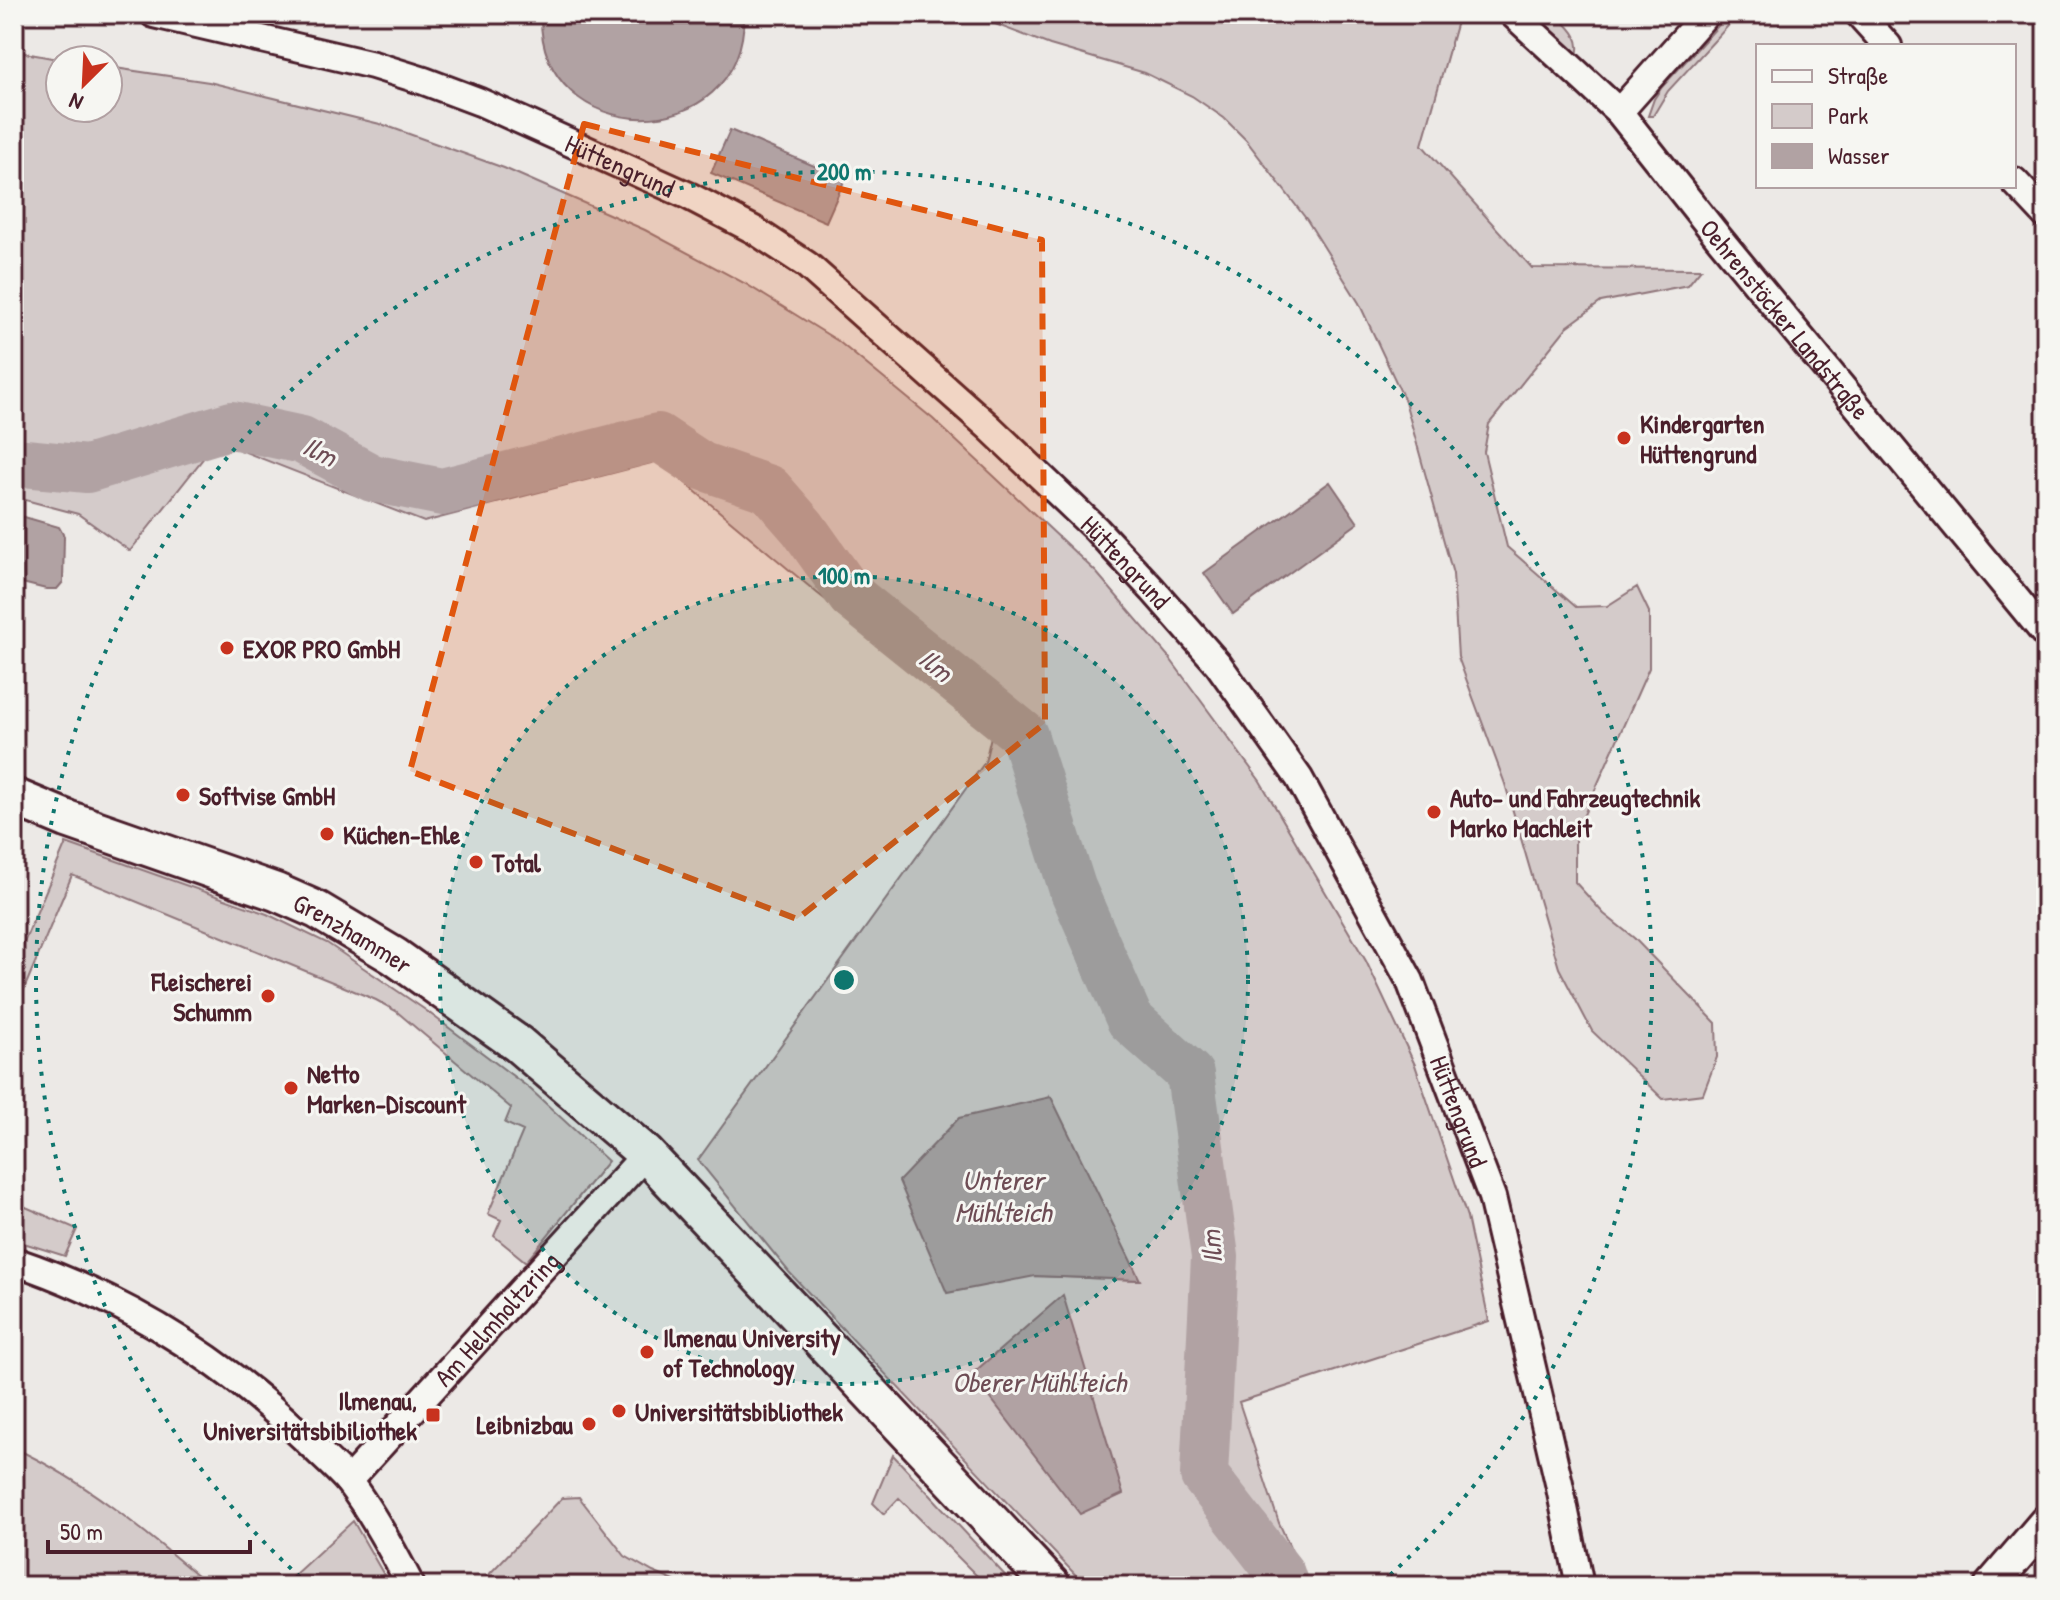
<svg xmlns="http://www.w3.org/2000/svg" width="2060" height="1600" viewBox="0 0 2060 1600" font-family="'Patrick Hand',sans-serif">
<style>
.green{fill:#d4cbca;stroke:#8f757a;stroke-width:2;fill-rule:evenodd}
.water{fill:#b1a2a3;stroke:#886e73;stroke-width:2}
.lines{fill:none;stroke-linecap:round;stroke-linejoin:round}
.river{stroke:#b1a2a3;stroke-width:48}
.minor-casing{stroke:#4a1f2b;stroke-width:32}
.tertiary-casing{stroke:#4a1f2b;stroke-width:38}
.secondary-casing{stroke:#4a1f2b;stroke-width:42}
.minor{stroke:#f6f6f2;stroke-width:26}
.tertiary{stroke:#f6f6f2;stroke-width:32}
.secondary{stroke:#f6f6f2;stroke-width:36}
.marked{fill:#e0560e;fill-opacity:0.2;stroke:#e0560e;stroke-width:6;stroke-dasharray:16 10;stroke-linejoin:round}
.ring{fill:none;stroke:#0f766e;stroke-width:4;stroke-dasharray:4 8}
.poi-dot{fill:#c8321e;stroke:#f6f6f2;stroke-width:3}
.labels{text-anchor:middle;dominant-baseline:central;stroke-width:6;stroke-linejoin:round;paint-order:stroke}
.street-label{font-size:26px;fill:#4a1f2b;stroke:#f6f6f2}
.poi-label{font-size:26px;font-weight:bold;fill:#4a1f2b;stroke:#f6f6f2;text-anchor:start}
.water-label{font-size:28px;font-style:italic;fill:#6e4d55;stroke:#f6f6f2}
.centre{fill:#0f766e;stroke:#f6f6f2;stroke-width:4}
.ring-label{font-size:24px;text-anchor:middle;font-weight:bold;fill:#0f766e;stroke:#f6f6f2;stroke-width:6;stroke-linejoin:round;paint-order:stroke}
</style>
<rect width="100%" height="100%" fill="#ece9e6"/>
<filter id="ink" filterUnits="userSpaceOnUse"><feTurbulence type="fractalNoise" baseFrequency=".0125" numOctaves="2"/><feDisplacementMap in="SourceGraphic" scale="16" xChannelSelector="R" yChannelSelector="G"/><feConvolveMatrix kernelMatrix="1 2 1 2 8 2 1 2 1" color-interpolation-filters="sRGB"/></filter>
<g filter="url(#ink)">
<!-- green -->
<path class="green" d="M 969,14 L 1462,14 L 1456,25 L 1422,145 L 1532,268 L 1701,269 L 1688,285 L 1601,302 L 1567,327 L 1489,424 L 1484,452 L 1507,547 L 1576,607 L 1607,606 L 1637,587 L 1649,612 L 1649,668 L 1575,835 L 1575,882 L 1604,914 L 1634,938 L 1716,1023 L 1717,1057 L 1703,1094 L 1663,1099 L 1592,1031 L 1559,968 L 1505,784 L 1458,657 L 1453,574 L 1405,401 L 1359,303 L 1307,220 L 1246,140 L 1224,118 L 1192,96 L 1145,73 L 1050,45 Z
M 1527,14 L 1556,14 C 1569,27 1584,39 1576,58 Z
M 1729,14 L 1739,14 L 1668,91 L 1653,116 L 1648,116 L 1654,99 L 1662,87 Z
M 14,51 L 63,60 L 60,60 L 60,108 L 108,108 L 108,67 L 209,82 L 384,125 L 504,168 L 645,230 L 746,284 L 838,341 L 933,419 L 1096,572 L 1168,656 L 1260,781 L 1366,961 L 1415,1065 L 1467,1217 L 1489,1321 L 1239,1402 L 1279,1523 L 1308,1586 L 1086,1586 L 789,1272 L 698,1160 L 985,762 L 992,732 L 817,593 L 659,461 L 424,522 L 217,441 L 130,551 L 78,514 L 14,497 ZM 1050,1097 L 1139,1280 L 1035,1276 ZM 1062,1296 L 1122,1494 L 1080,1513 Z
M 66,843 L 267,914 L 327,943 L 424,1009 L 529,1088 L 608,1161 L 526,1262 L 494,1236 L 501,1220 L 488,1214 L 523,1131 L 505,1123 L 511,1108 L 396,1011 L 376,1000 L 72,875 L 14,1013 L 14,966 Z
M 14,1202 L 77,1229 L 65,1256 L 14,1240 Z
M 14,1448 C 88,1482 148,1534 210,1586 L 14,1586 Z
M 893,1455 L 1015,1586 L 987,1586 L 899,1498 L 884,1514 L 873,1503 Z
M 579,1497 L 625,1556 L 653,1572 L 686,1586 L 478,1586 L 562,1498 Z
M 353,1521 L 384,1575 L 376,1578 L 379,1586 L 282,1586 Z"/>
<!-- water -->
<path class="water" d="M 541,14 L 744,14 C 745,155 537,151 541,14 Z
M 730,130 L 845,179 L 826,222 L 711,173 Z
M 1330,482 L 1358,523 L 1233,614 L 1204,573 Z
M 14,514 L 59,527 L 64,536 L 63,582 L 57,589 L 46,589 L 14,581 Z
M 1051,1097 L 1140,1280 L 1035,1276 L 947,1293 L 899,1181 L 959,1118 Z
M 1063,1295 L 1123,1494 L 1080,1514 L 972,1374 Z"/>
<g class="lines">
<!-- river -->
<path class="river" d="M 14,462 L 87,469 L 232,425 L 302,440 L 372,478 L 442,492 L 658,437 L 702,466 L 769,489 L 803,528 L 851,596 L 1024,735 L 1072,887 L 1130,1020 L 1190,1074 L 1215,1257 L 1204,1475 L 1281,1574 L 1285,1586"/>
<defs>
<g id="minor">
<path id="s1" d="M 154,14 L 373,65 L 424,81 L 480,102 L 689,196 L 754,230 L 807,265 L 989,427 L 1097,530 L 1153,590 L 1218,664 L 1299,778 L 1410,981 L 1492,1197 L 1559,1483 L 1580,1586"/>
<path id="s2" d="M 1513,14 L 1619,112 L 1718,237 L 2046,635"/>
<path d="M 1859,14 L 1888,46"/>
<path d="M 1619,112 L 1706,14"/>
<path d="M 2014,181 L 2046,215"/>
<path d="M 14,1261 C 123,1298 221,1358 304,1438 C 318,1452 335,1466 348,1481 C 369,1508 395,1555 411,1586"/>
<path id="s3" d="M 348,1481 L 646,1154"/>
</g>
<path id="tertiary" d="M 1991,1586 L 2046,1522"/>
<g id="secondary">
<path id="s4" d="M 14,797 L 67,819 L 276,892 L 317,910 L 394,956 L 518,1044 L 646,1154 L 1052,1586"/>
</g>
</defs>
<!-- minor casing -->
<use href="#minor" class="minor-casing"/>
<!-- tertiary casing -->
<use href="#tertiary" class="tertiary-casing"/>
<!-- secondary casing -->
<use href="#secondary" class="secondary-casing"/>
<!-- minor -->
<use href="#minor" class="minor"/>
<!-- tertiary -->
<use href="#tertiary" class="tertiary"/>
<!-- secondary -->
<use href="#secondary" class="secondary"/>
</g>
</g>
<!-- marked area -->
<path class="marked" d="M 584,124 L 1042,240 L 1045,723 L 797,919 L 410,771 Z"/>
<!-- distance rings -->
<circle cx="844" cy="980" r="404" fill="#0f766e" fill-opacity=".12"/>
<g class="ring">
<circle cx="844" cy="980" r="404"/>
<path d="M309 1585A808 808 0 1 1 1379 1585"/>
</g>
<!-- markers -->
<g class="poi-dot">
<circle cx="1624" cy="438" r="8"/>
<circle cx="227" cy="648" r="8"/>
<circle cx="183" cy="795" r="8"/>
<circle cx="1434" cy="812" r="8"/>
<circle cx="327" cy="834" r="8"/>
<circle cx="476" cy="862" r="8"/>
<circle cx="268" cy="996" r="8"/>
<circle cx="291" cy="1088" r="8"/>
<circle cx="647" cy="1352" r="8"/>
<circle cx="619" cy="1411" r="8"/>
<rect x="425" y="1407" width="16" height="16" rx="4"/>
<circle cx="589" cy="1424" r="8"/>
</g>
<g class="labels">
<!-- street labels -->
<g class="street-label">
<text stroke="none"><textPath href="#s1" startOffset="492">Hüttengrund</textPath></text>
<text stroke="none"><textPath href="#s2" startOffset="410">Oehrenstöcker Landstraße</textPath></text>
<text stroke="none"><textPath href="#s1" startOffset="1140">Hüttengrund</textPath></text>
<text stroke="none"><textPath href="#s4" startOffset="366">Grenzhammer</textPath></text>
<text stroke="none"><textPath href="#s1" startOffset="1788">Hüttengrund</textPath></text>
<text stroke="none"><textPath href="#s3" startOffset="220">Am Helmholtzring</textPath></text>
</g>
<!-- poi labels -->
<g class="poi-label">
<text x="1640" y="423">Kindergarten<tspan x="1640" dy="30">Hüttengrund</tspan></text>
<text x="243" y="648">EXOR PRO GmbH</text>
<text x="199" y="795">Softvise GmbH</text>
<text x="1450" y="797">Auto- und Fahrzeugtechnik<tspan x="1450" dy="30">Marko Machleit</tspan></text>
<text x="343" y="834">Küchen-Ehle</text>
<text x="492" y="862">Total</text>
<text x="252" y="981" text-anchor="end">Fleischerei<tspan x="252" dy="30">Schumm</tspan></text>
<text x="307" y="1073">Netto<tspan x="307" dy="30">Marken-Discount</tspan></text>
<text x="663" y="1337">Ilmenau University<tspan x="663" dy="30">of Technology</tspan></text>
<text x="417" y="1400" text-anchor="end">Ilmenau,<tspan x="417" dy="30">Universitätsbibiliothek</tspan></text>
<text x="635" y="1411">Universitätsbibliothek</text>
<text x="573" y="1424" text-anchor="end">Leibnizbau</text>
</g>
<!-- water labels -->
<g class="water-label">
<text transform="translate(320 451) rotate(26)">Ilm</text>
<text transform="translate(936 665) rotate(39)">Ilm</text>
<text x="1003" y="1180">Unterer<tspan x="1003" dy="32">Mühlteich</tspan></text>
<text transform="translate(1211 1247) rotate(-94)">Ilm</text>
<text x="1039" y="1382">Oberer Mühlteich</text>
</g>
</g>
<circle cx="844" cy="980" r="12" class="centre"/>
<g class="ring-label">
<text x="844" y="180">200 m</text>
<text x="844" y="584">100 m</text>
</g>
<!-- margin -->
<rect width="2060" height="1600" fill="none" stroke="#f6f6f2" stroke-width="48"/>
<rect x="24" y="24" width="2012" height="1552" fill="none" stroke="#4a1f2b" stroke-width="3" filter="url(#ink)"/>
<!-- legend -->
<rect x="1756" y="44" width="260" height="144" fill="#f6f6f2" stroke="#b1a0a2" stroke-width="2"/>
<rect x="1772" y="70" width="40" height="12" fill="#f6f6f2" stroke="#b1a0a2" stroke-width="2"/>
<text x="1828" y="84" font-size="24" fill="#4a1f2b">Straße</text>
<rect x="1772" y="104" width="40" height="24" fill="#d4cbca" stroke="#b1a0a2" stroke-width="2"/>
<text x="1828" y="124" font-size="24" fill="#4a1f2b">Park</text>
<rect x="1772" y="144" width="40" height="24" fill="#b1a2a3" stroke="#b1a0a2" stroke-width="2"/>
<text x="1828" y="164" font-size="24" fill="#4a1f2b">Wasser</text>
<!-- north arrow -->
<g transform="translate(84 84) rotate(204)"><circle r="38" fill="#f6f6f2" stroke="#b1a0a2" stroke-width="2"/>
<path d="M0-6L14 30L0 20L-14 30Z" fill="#c8321e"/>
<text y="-12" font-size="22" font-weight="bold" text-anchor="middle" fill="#4a1f2b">N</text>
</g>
<!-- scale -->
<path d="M48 1540v12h202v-12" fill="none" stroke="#4a1f2b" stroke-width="4"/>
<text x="60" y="1540" font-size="24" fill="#4a1f2b" stroke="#f6f6f2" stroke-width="6" paint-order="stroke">50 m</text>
</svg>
